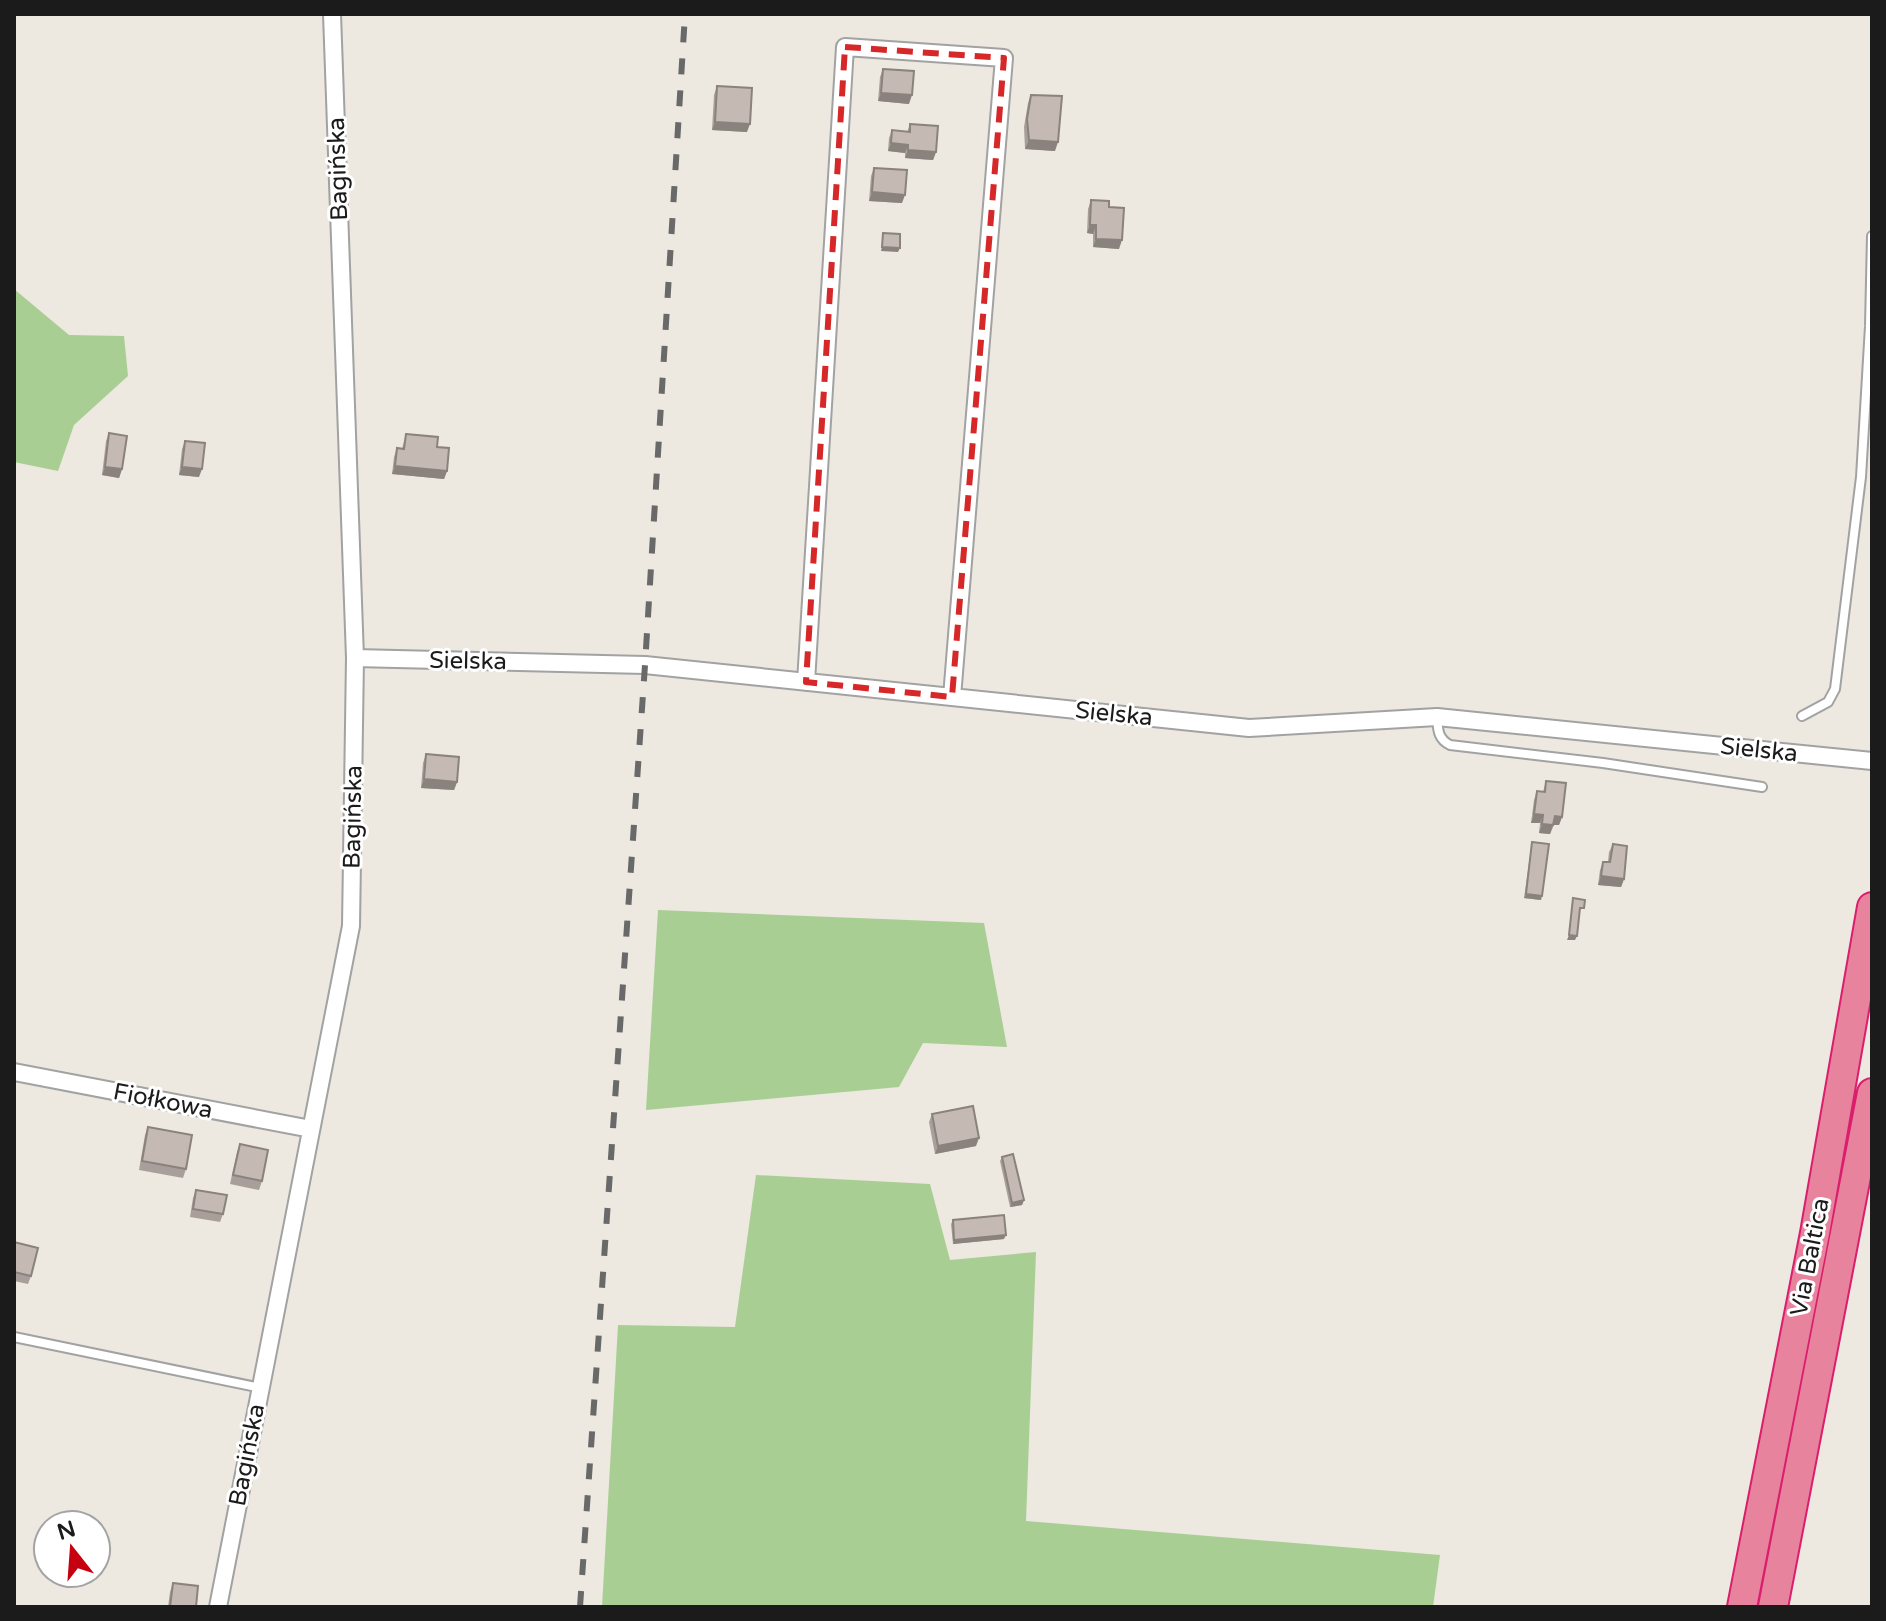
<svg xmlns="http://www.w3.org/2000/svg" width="1886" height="1621" viewBox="0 0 1886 1621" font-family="'Varela Round',sans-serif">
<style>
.forest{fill:#a9ce93}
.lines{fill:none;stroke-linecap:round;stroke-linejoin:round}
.lane-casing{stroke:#a2a2a2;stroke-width:12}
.street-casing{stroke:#a2a2a2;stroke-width:20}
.highway-casing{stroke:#da1e6d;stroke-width:32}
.lane{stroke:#fff;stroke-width:8}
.street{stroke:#fff;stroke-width:16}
.highway{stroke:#e8839e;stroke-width:28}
.rail{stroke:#696969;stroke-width:6;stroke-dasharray:16 16;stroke-linecap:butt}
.wall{fill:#a99f9a}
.shaded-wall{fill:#8a827d}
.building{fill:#c5b9b3;stroke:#8a827d;stroke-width:2}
.marked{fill:none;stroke:#d62828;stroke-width:6;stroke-dasharray:16 10;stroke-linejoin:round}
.labels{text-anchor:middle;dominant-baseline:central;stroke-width:6;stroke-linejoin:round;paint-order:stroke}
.street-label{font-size:24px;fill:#1b1b1b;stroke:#fff}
</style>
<rect width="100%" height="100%" fill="#ede8e0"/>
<!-- forest -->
<path class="forest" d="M 14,289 L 69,335 L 124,336 L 128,376 L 74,425 L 58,471 L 14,462 Z
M 658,910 L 984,923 L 1007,1047 L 923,1043 L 899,1087 L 646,1110 Z
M 756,1175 L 930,1184 L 950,1260 L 1036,1252 L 1026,1521 L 1440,1555 L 1433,1607 L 602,1607 L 618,1325 L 735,1327 Z"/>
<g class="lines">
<defs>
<path id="lane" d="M 1802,716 L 1828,702 L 1835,689 L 1861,477 L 1870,326 L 1872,236
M 1437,718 C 1438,730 1438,739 1450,745 L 1603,763 L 1762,787
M 14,1337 L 261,1388"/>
<path id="street" d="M 355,658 L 645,665 L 1249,728 L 1437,717 L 1872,761
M 806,682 L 845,47 L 1004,58 L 952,697
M 14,1072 L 311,1129
M 218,1607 L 351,926 L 355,658 L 332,14"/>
<path id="highway" d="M 1742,1607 L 1815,1233 L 1872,907
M 1773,1607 L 1872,1093"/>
</defs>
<!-- lane casing -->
<use href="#lane" class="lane-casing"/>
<!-- street casing -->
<use href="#street" class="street-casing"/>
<!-- highway casing -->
<use href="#highway" class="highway-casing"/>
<!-- lane -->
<use href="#lane" class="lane"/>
<!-- street -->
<use href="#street" class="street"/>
<!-- highway -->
<use href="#highway" class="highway"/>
<!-- rail -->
<path class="rail" d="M 580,1607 L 645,665 L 685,14"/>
</g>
<!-- wall -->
<path class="wall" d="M 883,69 L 909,104 L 878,101 L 880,77 Z
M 717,86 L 747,132 L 712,130 L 714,95 Z
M 1031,95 L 1055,151 L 1025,149 L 1024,127 L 1028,103 Z
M 910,124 L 936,152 L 933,160 L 905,158 L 905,153 L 888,151 L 889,138 L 892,130 L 907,132 Z
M 874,168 L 902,203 L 869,201 L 871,176 Z
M 1091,200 L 1109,207 L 1119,249 L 1093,247 L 1093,234 L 1087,233 L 1088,209 Z
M 109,433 L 122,469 L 119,478 L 102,475 L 106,441 Z
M 406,434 L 437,447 L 447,471 L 444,479 L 392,474 L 394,457 L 397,448 L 402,449 Z
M 185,441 L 199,477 L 179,475 L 182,449 Z
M 426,754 L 457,782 L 454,790 L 421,788 L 423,763 Z
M 1546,781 L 1562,817 L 1559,825 L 1554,825 L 1550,834 L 1539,833 L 1540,823 L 1531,823 L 1534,800 L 1537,791 L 1543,792 Z
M 1532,842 L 1541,900 L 1524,898 Z
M 1613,844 L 1624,879 L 1621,887 L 1598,885 L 1600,870 L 1603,862 L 1608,862 L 1609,852 Z
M 932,1114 L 976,1146 L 935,1154 L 929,1122 Z
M 148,1127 L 186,1169 L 183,1178 L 139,1170 L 145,1135 Z
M 240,1144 L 262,1181 L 259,1190 L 230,1184 L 237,1152 Z
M 1002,1157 L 1024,1200 L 1022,1205 L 1010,1207 L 1000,1161 Z
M 196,1190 L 223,1214 L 220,1222 L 190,1217 L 193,1198 Z
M 953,1220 L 1004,1239 L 953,1244 L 951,1224 Z
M 14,1242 L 31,1276 L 28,1284 L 14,1281 Z
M 173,1583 L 196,1607 L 168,1607 L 170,1592 Z"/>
<!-- shaded-wall -->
<path class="shaded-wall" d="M 881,93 L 912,95 L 909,104 L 878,101 Z
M 715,122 L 750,124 L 747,132 L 712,130 Z
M 1029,140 L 1058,142 L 1055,151 L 1025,149 Z
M 891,143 L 908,145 L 905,153 L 888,151 Z
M 908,150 L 936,152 L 933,160 L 905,158 Z
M 872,192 L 905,195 L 902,203 L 869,201 Z
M 1090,225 L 1096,225 L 1093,234 L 1087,233 Z
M 1096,239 L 1122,240 L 1119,249 L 1093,247 Z
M 882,247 L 900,248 L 898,252 L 881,251 Z
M 395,466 L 447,471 L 444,479 L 392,474 Z
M 105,467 L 122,469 L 119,478 L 102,475 Z
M 182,467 L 202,469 L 199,477 L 179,475 Z
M 424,779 L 457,782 L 454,790 L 421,788 Z
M 1534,814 L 1543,815 L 1540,823 L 1531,823 Z
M 1555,816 L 1562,817 L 1559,825 L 1551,825 Z
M 1542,824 L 1553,825 L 1550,834 L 1539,833 Z
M 1601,876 L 1624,879 L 1621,887 L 1598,885 Z
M 1526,894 L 1542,896 L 1541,900 L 1524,898 Z
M 1569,935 L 1577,936 L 1575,940 L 1567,940 Z
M 979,1138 L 976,1146 L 935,1154 L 938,1146 Z
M 1024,1200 L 1022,1205 L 1010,1207 L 1012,1203 Z
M 1006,1235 L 1004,1239 L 953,1244 L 954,1240 Z"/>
<!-- building -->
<path class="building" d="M 883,69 L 914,71 L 912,95 L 881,93 Z
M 717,86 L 752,88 L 750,124 L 715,122 Z
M 1031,95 L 1062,96 L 1058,142 L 1029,140 L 1027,119 Z
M 910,124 L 938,126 L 936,152 L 908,150 L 908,145 L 891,143 L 892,130 L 910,132 Z
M 874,168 L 907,170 L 905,195 L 872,192 Z
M 1091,200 L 1109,201 L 1109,207 L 1124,208 L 1122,240 L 1096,239 L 1096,225 L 1090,225 Z
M 883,233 L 900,234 L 900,248 L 882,247 Z
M 109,433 L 127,436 L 122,469 L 105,467 Z
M 406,434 L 438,437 L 437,447 L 449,448 L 447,471 L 395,466 L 397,448 L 404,449 Z
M 185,441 L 205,443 L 202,469 L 182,467 Z
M 426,754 L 459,757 L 457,782 L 424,779 Z
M 1546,781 L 1566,783 L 1562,817 L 1555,816 L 1553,825 L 1542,824 L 1543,815 L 1534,814 L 1537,791 L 1545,792 Z
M 1532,842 L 1549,844 L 1542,896 L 1526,894 Z
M 1613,844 L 1627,846 L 1624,879 L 1601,876 L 1603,862 L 1610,862 Z
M 1573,898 L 1585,900 L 1584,908 L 1580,908 L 1577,936 L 1569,935 Z
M 973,1106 L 979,1138 L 938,1146 L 932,1114 Z
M 148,1127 L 192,1135 L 186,1169 L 142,1161 Z
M 240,1144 L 268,1150 L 262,1181 L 233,1175 Z
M 1013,1154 L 1024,1200 L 1012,1203 L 1002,1157 Z
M 196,1190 L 227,1195 L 223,1214 L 193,1209 Z
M 1004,1215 L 1006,1235 L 954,1240 L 953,1220 Z
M 14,1242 L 38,1248 L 31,1276 L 14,1272 Z
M 173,1583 L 198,1586 L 196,1607 L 170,1607 Z"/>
<!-- marked area -->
<path class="marked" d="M 845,47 L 1004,58 L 952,697 L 806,682 Z"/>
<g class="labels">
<!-- street labels -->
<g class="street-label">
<text transform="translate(338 169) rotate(-92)">Bagińska</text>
<text transform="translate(468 661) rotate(1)">Sielska</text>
<text transform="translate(1114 714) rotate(6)">Sielska</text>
<text transform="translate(1759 750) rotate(6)">Sielska</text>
<text transform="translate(353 817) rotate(-89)">Bagińska</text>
<text transform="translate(163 1101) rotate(11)">Fiołkowa</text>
<text transform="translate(1810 1257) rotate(-79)">Via Baltica</text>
<text transform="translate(247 1455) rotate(-79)">Bagińska</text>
</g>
</g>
<!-- border -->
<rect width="1886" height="1621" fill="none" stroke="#1b1b1b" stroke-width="32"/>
<!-- north arrow -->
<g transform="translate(72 1549) rotate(343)"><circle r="38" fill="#ffffff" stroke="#a4a4a4" stroke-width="2"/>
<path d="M0-6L14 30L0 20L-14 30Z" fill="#c6000f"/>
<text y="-12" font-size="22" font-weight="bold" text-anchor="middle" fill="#1b1b1b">N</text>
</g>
</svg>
